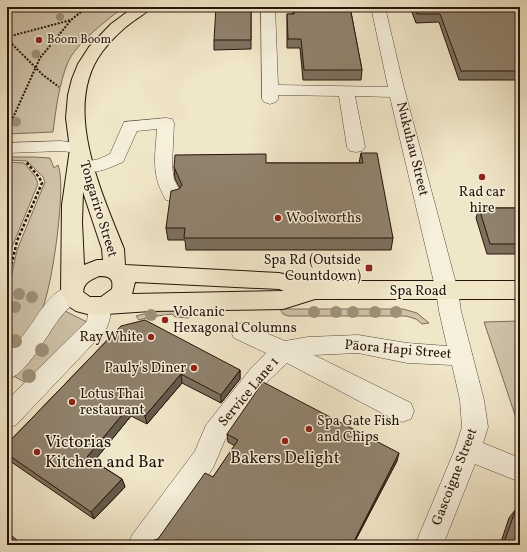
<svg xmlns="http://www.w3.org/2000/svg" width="527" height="552" viewBox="0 0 527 552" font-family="Vollkorn,serif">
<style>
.green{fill:#cec2a8;stroke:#7c6c59}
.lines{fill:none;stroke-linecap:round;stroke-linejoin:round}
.minor-casing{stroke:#5b493a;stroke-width:1}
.major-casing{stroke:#29150a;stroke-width:2}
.path-far1{stroke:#29150a;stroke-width:2;stroke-dasharray:2 1.5;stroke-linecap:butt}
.path{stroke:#29150a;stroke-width:2.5;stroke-dasharray:3 2;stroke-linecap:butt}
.minor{fill:#f5efdb;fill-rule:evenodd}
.major{fill:#f0e6c8;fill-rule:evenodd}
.tree{fill:#9e9079}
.wall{fill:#7c705e;stroke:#29150a}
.shaded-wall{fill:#655b4c;stroke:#29150a}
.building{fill:#90826d;stroke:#29150a}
.poi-dot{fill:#8f2418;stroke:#f5efdb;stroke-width:1.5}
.labels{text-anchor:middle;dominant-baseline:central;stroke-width:3;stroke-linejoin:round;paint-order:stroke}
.far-poi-label{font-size:12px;fill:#29150a;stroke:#f5efdb;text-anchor:start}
.street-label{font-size:14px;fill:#29150a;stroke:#f5efdb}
.poi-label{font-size:14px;fill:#29150a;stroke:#f5efdb;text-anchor:start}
.near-poi-label{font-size:17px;fill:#29150a;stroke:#f5efdb;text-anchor:start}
</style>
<rect width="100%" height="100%" fill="#f0e6c8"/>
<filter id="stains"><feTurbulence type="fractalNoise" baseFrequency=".005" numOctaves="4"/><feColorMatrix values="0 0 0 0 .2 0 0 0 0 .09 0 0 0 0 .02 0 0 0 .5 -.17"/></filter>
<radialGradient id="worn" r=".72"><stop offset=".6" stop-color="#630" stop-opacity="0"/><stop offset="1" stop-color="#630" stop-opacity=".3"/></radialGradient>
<!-- green -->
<path class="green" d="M 7,7 L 125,7 C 109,17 75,45 68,62 C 59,84 56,108 53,132 L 7,134 Z
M 7,157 L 34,157 L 50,158 L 54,168 L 58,165 C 67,185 52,288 42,309 C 34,327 18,347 7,363 L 7,297 L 17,250 L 45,182 L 43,177 L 27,161 L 7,160 Z
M 7,162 L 24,163 L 35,176 L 38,184 L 12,247 L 7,268 Z
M 176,309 L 190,309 L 189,318 L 175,317 L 172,314 L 150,317 L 139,320 L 136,316 L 156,311 Z
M 280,309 L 403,309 L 417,313 L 429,323 L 422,324 L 416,319 L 406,316 L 288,316 L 283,314 Z
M 65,311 L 91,324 L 30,385 L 10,374 Z
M 520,321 L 520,422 L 517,421 L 484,322 Z"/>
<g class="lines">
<defs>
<path id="minor" d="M 261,7 L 275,7 L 278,85 L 388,87 L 371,7 L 385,7 L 403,84 L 458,291 L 461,311 L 484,400 L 488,427 L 483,443 L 520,458 L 520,482 L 475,464 L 443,545 L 415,545 L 455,449 L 462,427 L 460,400 L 452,365 L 407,363 L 358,353 L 314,355 L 411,403 L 414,411 L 411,419 L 402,422 L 393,419 L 287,363 L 268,381 L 225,440 L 213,468 L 159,545 L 128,545 L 132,535 L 195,451 L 206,425 L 252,367 L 266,353 L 234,338 L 231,332 L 234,326 L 242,323 L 285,341 L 308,337 L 358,335 L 407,343 L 447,346 L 439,311 L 436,291 L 390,97 L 355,96 L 365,147 L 362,151 L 356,152 L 350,151 L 347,147 L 339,96 L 278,95 L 278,99 L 276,102 L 270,104 L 264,102 L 262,99 Z
M 166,118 L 172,119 L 174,123 L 172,166 L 174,179 L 182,196 L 180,200 L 173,202 L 166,200 C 151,175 155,157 157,129 L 137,131 L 123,162 C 110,168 94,175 80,171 L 77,167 L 80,163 L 99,159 L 110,154 L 124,122 Z
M 61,141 L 85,144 L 88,148 L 85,152 L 79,153 L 61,151 L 7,153 L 7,143 Z
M 71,285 L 79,287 L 82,293 C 76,303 66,309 59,319 C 46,336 28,373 7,380 L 7,354 C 13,347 19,341 24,334 C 38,317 48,292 71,285 Z
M 100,298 L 108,301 C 113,310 110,322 105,331 L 16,425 L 7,428 L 7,400 L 87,321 L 89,307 L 92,301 Z"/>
<path id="major" d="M 134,7 L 151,7 C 147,13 140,16 135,20 C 122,29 111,40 102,52 C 61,107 102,193 124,249 L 125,265 L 279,273 L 315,281 L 520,281 L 520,299 L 315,299 L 283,309 L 151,311 L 106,314 L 95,316 L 76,311 L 68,306 L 61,292 L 62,205 L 70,149 L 66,118 L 68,95 L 72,79 L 78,64 L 89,47 L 111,24 ZM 83,192 L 102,249 L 103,260 L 97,260 L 84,265 L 82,222 ZM 99,276 C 109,276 114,278 112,289 L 101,297 L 90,297 L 83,292 C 84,282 91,280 99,276 ZM 135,282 L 279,289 L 284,291 L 132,294 Z"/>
</defs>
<!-- minor casing -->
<use href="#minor" class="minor-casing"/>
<!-- major casing -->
<use href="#major" class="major-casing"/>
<!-- path-far1 -->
<path class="path-far1" d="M 7,37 L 71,20
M 7,39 L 43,75 L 59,87
M 7,131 L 40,58 L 71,20 L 87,7"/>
<!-- path -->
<path class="path" d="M 7,284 L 17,241 L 42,183 L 39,177 L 26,162"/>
<!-- minor -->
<use href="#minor" class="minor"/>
<!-- major -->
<use href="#major" class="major"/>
</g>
<!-- trees -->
<g class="tree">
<circle cx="60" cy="17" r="4"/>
<circle cx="36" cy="54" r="4.5"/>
<circle cx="16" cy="122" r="5"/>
<circle cx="19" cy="294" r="6"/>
<circle cx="32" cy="297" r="6"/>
<circle cx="15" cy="307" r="6"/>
<circle cx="314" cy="312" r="6"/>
<circle cx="336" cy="312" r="6"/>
<circle cx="353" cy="312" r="6"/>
<circle cx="375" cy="312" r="6"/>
<circle cx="396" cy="312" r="6"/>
<circle cx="151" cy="315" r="6"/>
<circle cx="15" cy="341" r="7"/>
<circle cx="42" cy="350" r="7"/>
<circle cx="29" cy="376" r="7"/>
</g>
<!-- wall -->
<path class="wall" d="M 251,7 L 251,49 L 214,50 L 214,40 Z
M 293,7 L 350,7 L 362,70 L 361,80 L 303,80 L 300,48 L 287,48 L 287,14 L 293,14 Z
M 410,7 L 520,7 L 520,80 L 459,80 L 439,22 L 416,23 Z
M 361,153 L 393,238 L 391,250 L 186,250 L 185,240 L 168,240 L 166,228 L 180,188 L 175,179 L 174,167 L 266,163 L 359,163 Z
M 479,208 L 520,208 L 520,254 L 487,254 L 476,218 Z
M 121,326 L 240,370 L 240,379 L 221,403 L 182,383 L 147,424 L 131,416 L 94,461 L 122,479 L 125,487 L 94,519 L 7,459 L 7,444 Z
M 227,434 L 397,461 L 353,545 L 150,545 L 158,539 L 213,477 L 235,446 L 228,442 Z
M 516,509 L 520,545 L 500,545 L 509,518 Z"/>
<!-- shaded-wall -->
<path class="shaded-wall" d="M 240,370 L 240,379 L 221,403 L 221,395 Z
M 181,374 L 182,383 L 147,424 L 145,416 Z
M 128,408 L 131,416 L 91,465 L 87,457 Z
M 399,453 L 397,461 L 353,545 L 352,545 Z
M 122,479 L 125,487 L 94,519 L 91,512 Z"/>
<!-- building -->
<path class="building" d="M 216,7 L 251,7 L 251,40 L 214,40 Z
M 294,7 L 350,7 L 362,70 L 304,70 L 301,39 L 288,39 L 287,14 L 294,14 Z
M 415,7 L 520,7 L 520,71 L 461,71 L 440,14 L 417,14 Z
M 361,153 L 377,153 L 393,238 L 184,238 L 185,228 L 166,228 L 171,191 L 179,189 L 182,185 L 174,167 L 175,155 L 266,154 L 266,163 L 363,163 Z
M 479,208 L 520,208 L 520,244 L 490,244 Z
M 145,320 L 240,370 L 221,395 L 181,374 L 145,416 L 128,408 L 87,457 L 122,479 L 91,512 L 7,454 L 7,444 L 121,326 Z
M 263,382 L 399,453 L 352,545 L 150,545 L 154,540 L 158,539 L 205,473 L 213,477 L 238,440 L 227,434 Z
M 516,509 L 520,511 L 520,545 L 503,545 Z
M 7,532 L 23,545 L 7,545 Z"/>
<!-- markers -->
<g class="poi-dot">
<circle cx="39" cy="40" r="4"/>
<circle cx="482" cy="177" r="4"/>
<circle cx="278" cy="218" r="4"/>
<rect x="365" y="264" width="8" height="8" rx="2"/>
<circle cx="165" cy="320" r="4"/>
<circle cx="151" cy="337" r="4"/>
<circle cx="194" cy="368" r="4"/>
<circle cx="72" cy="402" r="4"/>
<circle cx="309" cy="429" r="4"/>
<circle cx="285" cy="441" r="4"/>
<circle cx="37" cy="452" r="4"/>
</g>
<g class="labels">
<!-- far-poi labels -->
<g class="far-poi-label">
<text x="47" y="40">Boom Boom</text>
</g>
<!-- street labels -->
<g class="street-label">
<text transform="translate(412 149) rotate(76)">Nukuhau Street</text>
<text transform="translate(98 209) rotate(73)">Tongariro Street</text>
<text x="418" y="291">Spa Road</text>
<text transform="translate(398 350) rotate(5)">Pāora Hapi Street</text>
<text transform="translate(249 392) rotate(-50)">Service Lane 1</text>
<text transform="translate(455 477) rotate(-69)">Gascoigne Street</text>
</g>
<!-- poi labels -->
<g class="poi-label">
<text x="482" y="192" text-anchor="middle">Rad car<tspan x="482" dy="16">hire</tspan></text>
<text x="286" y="218">Woolworths</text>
<text x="361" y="260" text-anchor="end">Spa Rd (Outside<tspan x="361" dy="16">Countdown)</tspan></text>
<text x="173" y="312">Volcanic<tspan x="173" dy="16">Hexagonal Columns</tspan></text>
<text x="143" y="337" text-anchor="end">Ray White</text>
<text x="186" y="368" text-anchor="end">Pauly's Diner</text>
<text x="80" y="394">Lotus Thai<tspan x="80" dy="16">restaurant</tspan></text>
<text x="317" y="421">Spa Gate Fish<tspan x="317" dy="16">and Chips</tspan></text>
</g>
<!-- near-poi labels -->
<g class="near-poi-label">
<text x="45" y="442">Victorias<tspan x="45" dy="20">Kitchen and Bar</tspan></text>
<text x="285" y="458" text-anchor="middle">Bakers Delight</text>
</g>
</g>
<!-- margin -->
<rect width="527" height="552" fill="none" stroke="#f0e6c8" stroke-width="24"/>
<rect x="8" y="8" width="511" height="536" fill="none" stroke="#29150a" stroke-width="2"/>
<rect x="12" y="12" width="503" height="528" fill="none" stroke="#29150a"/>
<rect width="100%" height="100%" filter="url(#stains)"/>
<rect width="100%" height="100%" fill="url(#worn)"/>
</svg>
